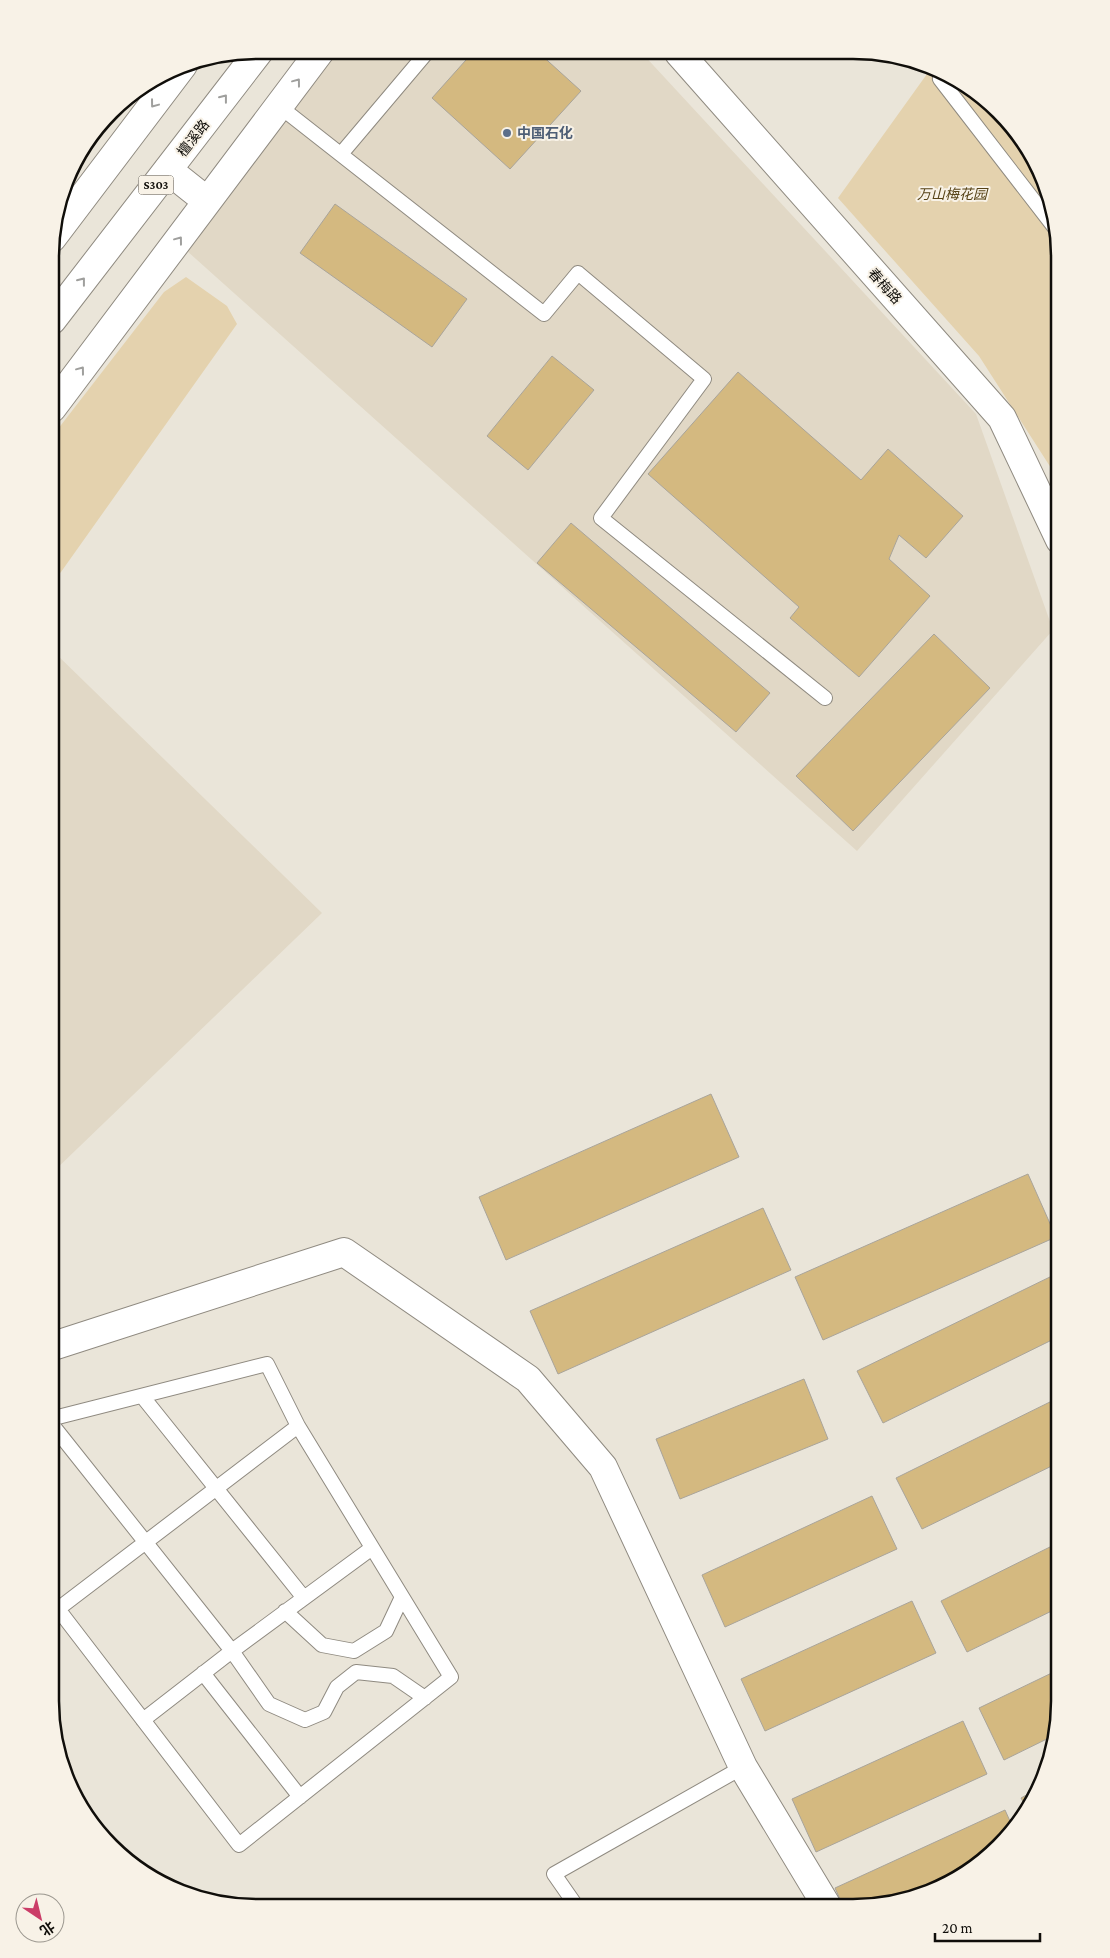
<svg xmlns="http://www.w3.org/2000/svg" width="1110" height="1958" viewBox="0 0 1110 1958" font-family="'Crimson Pro','Noto Sans SC',serif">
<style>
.built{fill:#e1d8c6}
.green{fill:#e4d2ae}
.building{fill:#d4b980;stroke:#a9a49a}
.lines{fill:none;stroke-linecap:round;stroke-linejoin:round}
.lane-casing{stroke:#8f8a80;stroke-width:16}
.street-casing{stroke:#8f8a80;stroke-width:30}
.secondary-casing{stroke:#8f8a80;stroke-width:30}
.primary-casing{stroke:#8f8a80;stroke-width:30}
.lane{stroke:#fff;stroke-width:14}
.street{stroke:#fff;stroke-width:28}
.secondary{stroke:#fff;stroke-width:28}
.primary{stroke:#fff;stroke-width:28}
.oneway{stroke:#9f9f9d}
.service-dot{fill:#5c6f8a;stroke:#f8f2e7;stroke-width:2}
.labels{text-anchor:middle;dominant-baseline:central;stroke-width:4;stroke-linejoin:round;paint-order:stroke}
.shield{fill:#f8f2e7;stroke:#56524c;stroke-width:1}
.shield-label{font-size:12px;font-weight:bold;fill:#100e0a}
.service-label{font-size:14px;font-weight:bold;fill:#4e5e75;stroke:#f8f2e7;text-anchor:start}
.street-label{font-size:14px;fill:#100e0a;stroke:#f8f2e7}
.park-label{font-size:14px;font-style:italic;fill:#574317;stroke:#f8f2e7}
.rim{fill:none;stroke:#100e0a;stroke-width:2.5}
</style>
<rect width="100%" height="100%" fill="#eae5d9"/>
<!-- built -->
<path class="built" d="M 321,50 L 641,52 L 976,414 L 1053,630 L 857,851 L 177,242 Z
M 51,649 L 322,913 L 51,1174 Z"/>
<!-- green -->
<path class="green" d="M 932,67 L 944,71 L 989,101 L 1025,142 L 1049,190 L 1060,257 L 1060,482 L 979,356 L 838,198 Z
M 186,277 L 227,306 L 237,324 L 61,572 L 51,582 L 51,438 L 164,292 Z"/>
<!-- building -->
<path class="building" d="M 474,51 L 538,52 L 581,91 L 510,169 L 432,98 Z
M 335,204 L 467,299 L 432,347 L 300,253 Z
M 552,356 L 594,390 L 528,470 L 487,436 Z
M 738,372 L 861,480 L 888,449 L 963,516 L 926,558 L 899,535 L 889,559 L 930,596 L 859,677 L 790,618 L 799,607 L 648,474 Z
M 571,523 L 770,693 L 736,732 L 537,563 Z
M 934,634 L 990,688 L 853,831 L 796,776 Z
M 711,1094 L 739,1157 L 506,1260 L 479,1197 Z
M 1028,1174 L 1056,1237 L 823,1340 L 795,1277 Z
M 763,1208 L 791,1270 L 558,1374 L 530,1311 Z
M 1054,1275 L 1060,1287 L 1060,1336 L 883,1423 L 857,1371 Z
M 804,1379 L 828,1439 L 680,1499 L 656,1439 Z
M 1060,1397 L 1060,1462 L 922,1529 L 896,1478 Z
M 872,1496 L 897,1549 L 725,1627 L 702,1575 Z
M 1060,1542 L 1060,1607 L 967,1652 L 941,1601 Z
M 912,1601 L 936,1653 L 765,1731 L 741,1679 Z
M 1060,1669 L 1060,1715 L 1055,1735 L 1004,1760 L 979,1708 Z
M 963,1721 L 987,1774 L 816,1852 L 792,1799 Z
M 1039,1788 L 1027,1809 L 1021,1798 Z
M 1005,1810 L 1014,1830 L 979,1865 L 920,1897 L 844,1908 L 835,1888 Z"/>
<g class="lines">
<defs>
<path id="lane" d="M 945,72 L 940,79 L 1055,228
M 279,106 L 544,314 L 578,273 L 704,379 L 601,518 L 825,698
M 341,154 L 428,51
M 142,1396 L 304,1598
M 50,1419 L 267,1364 L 298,1426
M 50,1422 L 232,1651 L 269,1704 L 305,1720 L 324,1712 L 337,1687 L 356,1672 L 393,1676 L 425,1698
M 50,1598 L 58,1609 L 239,1845 L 451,1677 L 298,1426 L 58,1609
M 285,1611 L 322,1645 L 354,1651 L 386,1631 L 402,1597
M 203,1673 L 300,1797
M 143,1720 L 232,1651 L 372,1548
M 577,1907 L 554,1874 L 743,1767"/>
<path id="street" d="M 679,53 L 1002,418 L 1060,540
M 50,1347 L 344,1252 L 528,1379 L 603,1467 L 743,1767 L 828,1908"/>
<path id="secondary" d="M 168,170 L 207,201
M 52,408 L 321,50"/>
<path id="primary" d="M 52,238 L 183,65
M 52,320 L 260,50"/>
</defs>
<!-- lane casing -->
<use href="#lane" class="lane-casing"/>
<!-- street casing -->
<use href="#street" class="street-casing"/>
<!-- secondary casing -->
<use href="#secondary" class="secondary-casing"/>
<!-- primary casing -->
<use href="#primary" class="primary-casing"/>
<!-- lane -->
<use href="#lane" class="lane"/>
<!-- street -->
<use href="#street" class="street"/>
<!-- secondary -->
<use href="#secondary" class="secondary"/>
<!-- primary -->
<use href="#primary" class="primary"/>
</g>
<!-- one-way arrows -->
<defs><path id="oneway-chevron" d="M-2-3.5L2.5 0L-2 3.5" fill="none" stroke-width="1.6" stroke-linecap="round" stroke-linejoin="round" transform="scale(1.25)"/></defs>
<g class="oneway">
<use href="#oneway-chevron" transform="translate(297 82) rotate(-53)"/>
<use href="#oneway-chevron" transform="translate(224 98) rotate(-52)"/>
<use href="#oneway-chevron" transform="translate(154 104) rotate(127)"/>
<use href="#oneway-chevron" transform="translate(179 240) rotate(-53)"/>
<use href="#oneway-chevron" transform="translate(82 281) rotate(-52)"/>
<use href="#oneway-chevron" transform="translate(81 370) rotate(-53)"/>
</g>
<!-- markers -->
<circle class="service-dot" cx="507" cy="133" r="5"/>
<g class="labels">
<!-- shield labels -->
<rect class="shield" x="138.5" y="175.5" width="35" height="19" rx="4"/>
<g class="shield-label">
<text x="156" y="185">S303</text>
</g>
<!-- service labels -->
<g class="service-label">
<text x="517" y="133">中国石化</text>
</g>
<!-- street labels -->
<g class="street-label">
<text transform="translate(193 138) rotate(-52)">檀溪路</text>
<text transform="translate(885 286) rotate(48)">春梅路</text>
</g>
<!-- park labels -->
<g class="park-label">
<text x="952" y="194">万山梅花园</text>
</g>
</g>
<!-- crop -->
<path d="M0 0H1110V1958H0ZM257 59H853A198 198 0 0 1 1051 257V1701A198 198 0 0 1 853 1899H257A198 198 0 0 1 59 1701V257A198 198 0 0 1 257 59Z" fill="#f8f2e7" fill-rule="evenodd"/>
<path class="rim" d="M257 59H853A198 198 0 0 1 1051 257V1701A198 198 0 0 1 853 1899H257A198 198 0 0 1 59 1701V257A198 198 0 0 1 257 59Z"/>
<!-- north arrow -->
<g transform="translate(40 1918) rotate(145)"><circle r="24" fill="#f8f2e7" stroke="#9b978f"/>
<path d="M0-4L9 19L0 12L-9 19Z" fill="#cb3d68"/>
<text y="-8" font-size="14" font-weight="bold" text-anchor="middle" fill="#100e0a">北</text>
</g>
<!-- scale -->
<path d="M935 1933v8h105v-8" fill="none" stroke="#100e0a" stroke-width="2.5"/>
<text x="942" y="1933" font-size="15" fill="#100e0a" stroke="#f8f2e7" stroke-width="4" paint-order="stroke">20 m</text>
</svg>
